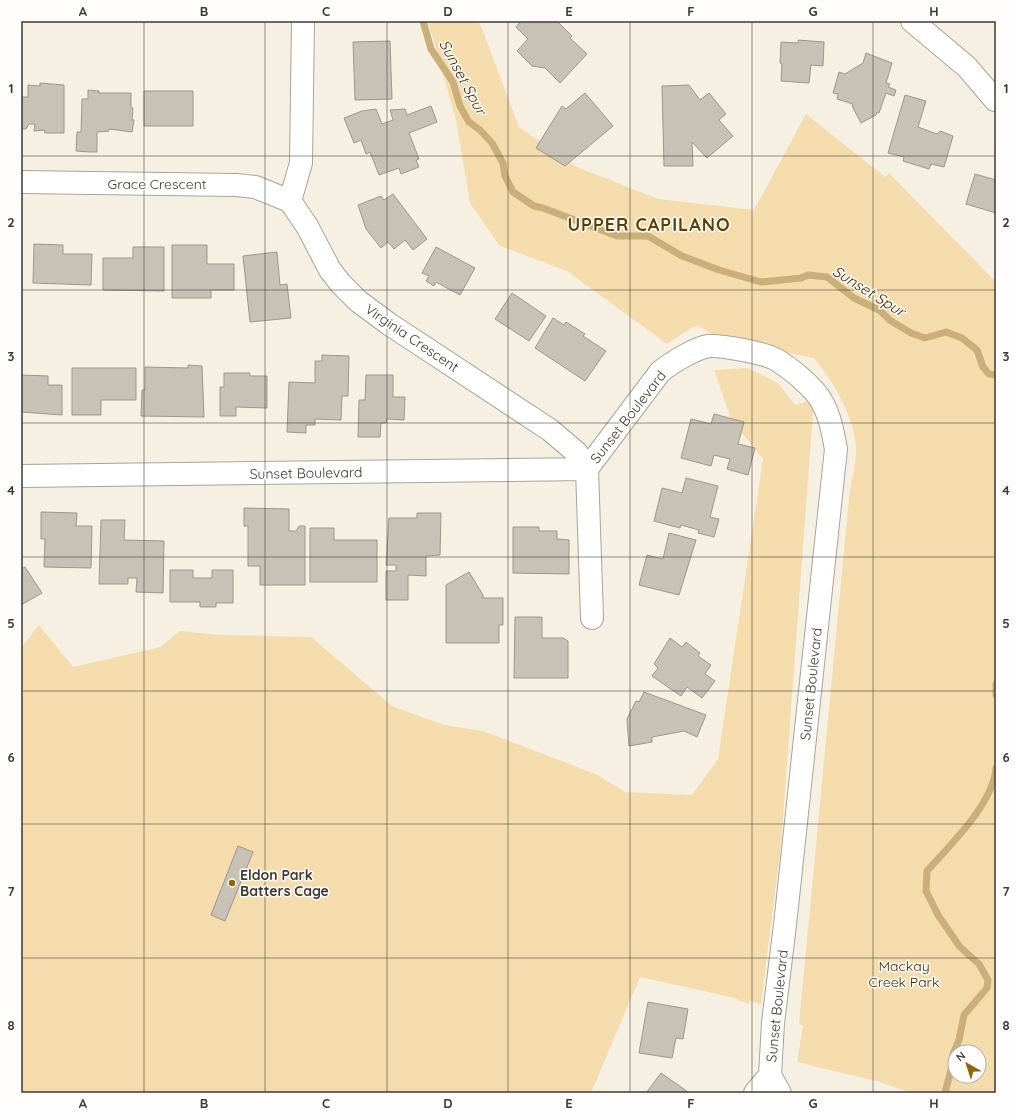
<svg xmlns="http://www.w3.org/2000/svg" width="1017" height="1114" viewBox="0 0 1017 1114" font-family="Quicksand,sans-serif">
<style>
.green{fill:#f5dcad;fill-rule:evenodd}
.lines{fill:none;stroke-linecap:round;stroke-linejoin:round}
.stream{stroke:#caaf7b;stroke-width:7}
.building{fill:#c8c1b6;stroke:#9d978b}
.street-casing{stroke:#aaa498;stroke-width:24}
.street{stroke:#fff;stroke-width:22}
.grid{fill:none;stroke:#3c3a35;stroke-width:1;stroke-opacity:0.55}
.poi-dot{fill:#8c6709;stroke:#fffdfb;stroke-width:1.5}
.labels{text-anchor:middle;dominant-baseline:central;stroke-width:3;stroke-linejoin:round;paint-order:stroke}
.street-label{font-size:14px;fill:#3c3a35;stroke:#fffdfb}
.poi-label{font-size:14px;font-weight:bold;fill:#3c3a35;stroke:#fffdfb;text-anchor:start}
.park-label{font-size:14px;fill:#3e2b00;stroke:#fffdfb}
.water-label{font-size:15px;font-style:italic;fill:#3e2b00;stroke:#fffdfb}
.district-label{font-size:18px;font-weight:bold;letter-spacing:1px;fill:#5b4102;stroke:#fffdfb}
.neatline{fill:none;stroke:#3c3a35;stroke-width:1.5}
.grid-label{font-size:13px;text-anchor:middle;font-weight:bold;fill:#3c3a35}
</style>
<rect width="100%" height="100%" fill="#f6f0e3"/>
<!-- green -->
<path class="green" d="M 428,21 L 478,21 L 483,31 L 519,127 L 577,167 L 658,199 L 754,210 L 806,114 L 885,177 L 889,173 L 996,282 L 996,1093 L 912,1093 L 880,1082 L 797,1062 L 803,1026 L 799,1024 L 849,498 C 851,483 857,460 856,446 C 852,412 834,384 814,358 L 720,339 L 699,326 L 693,327 L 667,344 L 567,271 L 500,246 L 470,203 L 456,120 ZM 955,1052 L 979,1052 L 979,1076 L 955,1076 Z
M 747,368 L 778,383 L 795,405 L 814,399 L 781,845 L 761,1004 L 749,1001 L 748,1004 L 731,997 L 640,977 L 591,1093 L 21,1093 L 21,648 L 39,625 L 73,667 L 160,647 L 180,631 L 220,635 L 311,637 L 392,706 L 444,725 L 483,731 L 598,775 L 625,792 L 692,795 L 718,759 L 763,459 L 731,419 L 714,370 Z"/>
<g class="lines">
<!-- stream -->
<path class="stream" d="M 423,21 L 431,49 L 453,82 L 460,106 L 469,122 L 480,130 L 492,143 L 503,163 L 505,176 L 513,192 L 534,206 L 543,208 L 617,236 L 648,236 L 682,256 L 719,270 L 761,282 L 801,278 L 808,275 L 827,277 L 854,298 L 879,310 L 891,321 L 911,333 L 925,338 L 946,332 L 962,338 L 977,350 L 983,367 L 989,374 L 996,375
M 996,684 L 996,695
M 945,1093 L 952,1066 L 953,1054 L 959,1040 L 964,1015 L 987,988 L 988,980 L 979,964 L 960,947 L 938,915 L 926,891 L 927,871 C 951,844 993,804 996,768"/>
</g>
<!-- building -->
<path class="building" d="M 521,21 L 557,21 L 572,36 L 570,38 L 587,54 L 560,83 L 545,68 L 532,66 L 517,51 L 528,39 L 516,27 Z
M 798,40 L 824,42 L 823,66 L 811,65 L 809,83 L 781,81 L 782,64 L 780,63 L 781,42 L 798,43 Z
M 390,41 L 392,99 L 355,100 L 353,42 Z
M 866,53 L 892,63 L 886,83 L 890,84 L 888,87 L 896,90 L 894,96 L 886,93 L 879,113 L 877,112 L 876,115 L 861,123 L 852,106 L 853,104 L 837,99 L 838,94 L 833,93 L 839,72 L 845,74 L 863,63 Z
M 40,83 L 64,85 L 64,133 L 45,133 L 44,130 L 34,131 L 35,124 L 29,124 L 26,129 L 21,129 L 21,97 L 28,97 L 28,85 L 40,86 Z
M 689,85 L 700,100 L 709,93 L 726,114 L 719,120 L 733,136 L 707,158 L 692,142 L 693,166 L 664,166 L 662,86 Z
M 88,90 L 99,91 L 99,93 L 131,93 L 131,108 L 133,108 L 132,120 L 134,120 L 132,132 L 109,129 L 109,131 L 97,132 L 97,152 L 89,152 L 76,151 L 77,132 L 81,132 L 82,99 L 88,99 Z
M 144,91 L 193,91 L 193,126 L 144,126 Z
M 585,93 L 613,126 L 565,166 L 536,148 L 562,106 L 566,109 Z
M 905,95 L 926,101 L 918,127 L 937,134 L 940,131 L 953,136 L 944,167 L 931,164 L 929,169 L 903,161 L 904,157 L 888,153 Z
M 431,106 L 437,122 L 409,133 L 419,159 L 416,160 L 419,167 L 401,174 L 399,168 L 379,175 L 370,152 L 366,154 L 361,140 L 354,143 L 344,118 L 362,111 L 376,109 L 382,124 L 393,120 L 390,110 L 405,109 L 407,115 Z
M 975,174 L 996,180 L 996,213 L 966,204 Z
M 393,194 L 427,239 L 413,250 L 405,240 L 394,249 L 388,242 L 381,248 L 366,229 L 358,205 L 381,196 L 384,200 Z
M 34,244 L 63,245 L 63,254 L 92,254 L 91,285 L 33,283 Z
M 172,245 L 207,245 L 207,264 L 234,264 L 234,290 L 211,290 L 211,298 L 172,298 Z
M 133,247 L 164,247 L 164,291 L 103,290 L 103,258 L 133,258 Z
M 436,247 L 475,268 L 460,295 L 436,282 L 434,286 L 426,281 L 429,276 L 422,273 Z
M 277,252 L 280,285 L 287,284 L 291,318 L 250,322 L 243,256 Z
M 512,293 L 546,316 L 529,341 L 495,319 Z
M 553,318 L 564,325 L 566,322 L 585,334 L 583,336 L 606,351 L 585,381 L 535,348 Z
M 322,355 L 349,356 L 348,396 L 342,396 L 341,420 L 315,419 L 315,425 L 306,425 L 306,433 L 287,432 L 289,382 L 315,383 L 315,361 L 322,361 Z
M 188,365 L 202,366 L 204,417 L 141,416 L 142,390 L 145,390 L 145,367 L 188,368 Z
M 72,368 L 136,368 L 136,400 L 101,400 L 101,415 L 72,415 Z
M 224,373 L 250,373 L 250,376 L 267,376 L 267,408 L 236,407 L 236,416 L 220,416 L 220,387 L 224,387 Z
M 21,375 L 48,376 L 48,385 L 62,385 L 62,415 L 21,412 Z
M 366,375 L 393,375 L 393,397 L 405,397 L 404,420 L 387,419 L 386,423 L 381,423 L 380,437 L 358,437 L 359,400 L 365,400 Z
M 714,414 L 744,422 L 738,444 L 755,448 L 748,475 L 727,469 L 730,459 L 714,455 L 711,466 L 681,458 L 691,419 L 711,424 Z
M 686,478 L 718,486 L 710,517 L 719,519 L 714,537 L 698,533 L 699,530 L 681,525 L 680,528 L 654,521 L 662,488 L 682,493 Z
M 244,508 L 289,509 L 289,531 L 296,531 L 299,526 L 305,526 L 305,585 L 260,585 L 260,566 L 248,566 L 248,526 L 244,526 Z
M 41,512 L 77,513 L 76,526 L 92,526 L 91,568 L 44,567 L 45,539 L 41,539 Z
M 417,513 L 441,513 L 440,555 L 426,556 L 426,576 L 408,575 L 408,600 L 386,600 L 386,571 L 396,571 L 396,565 L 386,565 L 389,518 L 417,518 Z
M 101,520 L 125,520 L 124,540 L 164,541 L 163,593 L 136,592 L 137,578 L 128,578 L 128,584 L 99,584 Z
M 513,527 L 539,527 L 539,531 L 557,531 L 557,539 L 569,540 L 569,574 L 513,573 Z
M 310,528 L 334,528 L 334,540 L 377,540 L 377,582 L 310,582 Z
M 669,533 L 696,540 L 679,595 L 639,585 L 647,555 L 663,559 Z
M 25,567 L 42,593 L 21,605 L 21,569 Z
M 170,570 L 193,570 L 193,578 L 212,578 L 212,570 L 233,570 L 233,603 L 216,603 L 216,607 L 200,607 L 200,602 L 170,602 Z
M 469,572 L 483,595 L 483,598 L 503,598 L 503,625 L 499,625 L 499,643 L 446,643 L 446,585 Z
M 515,617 L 542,617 L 542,638 L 563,638 L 568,641 L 568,678 L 514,678 Z
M 670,638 L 682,647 L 686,642 L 700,653 L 698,656 L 711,665 L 705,674 L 715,681 L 702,698 L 687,687 L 681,696 L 652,676 L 658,668 L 654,664 Z
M 644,692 L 706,715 L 697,737 L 684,731 L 652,737 L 652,742 L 629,746 L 627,719 L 636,701 L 639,702 Z
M 238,846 L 253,852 L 225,921 L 211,915 Z
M 648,1002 L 688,1009 L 683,1039 L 676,1038 L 672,1058 L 639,1053 Z
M 661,1073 L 688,1092 L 688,1093 L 646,1093 Z"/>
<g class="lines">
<defs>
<path id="street" d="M 912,21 L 967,67 L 995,100
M 21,182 L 236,185 L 255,187 L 290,201
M 290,201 L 307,226 L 330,270 L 341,284 L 358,301 L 389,324 L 550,430 L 577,453 L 587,469 L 592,618
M 290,201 L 301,163 L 303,21
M 587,469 L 660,372 C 671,363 695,348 709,346 C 721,345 764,353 775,359 C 789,367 814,387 822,402 C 830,416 833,433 836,449 L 785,925 L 773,1023 L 770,1075 L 755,1093
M 21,476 L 587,469
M 770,1075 L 780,1093"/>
</defs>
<!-- street casing -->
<use href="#street" class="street-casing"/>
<!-- street -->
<use href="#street" class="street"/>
</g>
<!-- grid -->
<path class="grid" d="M 144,21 L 144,1093M 265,21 L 265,1093M 387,21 L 387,1093M 508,21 L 508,1093M 630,21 L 630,1093M 752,21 L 752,1093M 873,21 L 873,1093M 21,156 L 996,156M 21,290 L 996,290M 21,423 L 996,423M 21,557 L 996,557M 21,691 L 996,691M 21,824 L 996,824M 21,958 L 996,958"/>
<!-- markers -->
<circle class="poi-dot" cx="232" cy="883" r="4"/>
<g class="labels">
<!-- street labels -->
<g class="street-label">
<text x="157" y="184">Grace Crescent</text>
<text transform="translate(412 338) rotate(34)">Virginia Crescent</text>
<text transform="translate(628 417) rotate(-52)">Sunset Boulevard</text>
<text transform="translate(306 473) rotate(-1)">Sunset Boulevard</text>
<text transform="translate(811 684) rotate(-84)">Sunset Boulevard</text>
<text transform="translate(777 1006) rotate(-84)">Sunset Boulevard</text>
</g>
<!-- poi labels -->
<g class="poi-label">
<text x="240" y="875">Eldon Park<tspan x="240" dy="16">Batters Cage</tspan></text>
</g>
<!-- park labels -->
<g class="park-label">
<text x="904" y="966">Mackay<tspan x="904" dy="16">Creek Park</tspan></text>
</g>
<!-- water labels -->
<g class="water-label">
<text transform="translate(463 77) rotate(62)">Sunset Spur</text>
<text transform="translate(869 291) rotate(32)">Sunset Spur</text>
</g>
<!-- district labels -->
<g class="district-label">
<text x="649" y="224">UPPER CAPILANO</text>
</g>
</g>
<!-- border -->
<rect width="1017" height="1114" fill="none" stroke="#fffdfb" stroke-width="44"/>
<!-- north arrow -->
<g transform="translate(967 1064) rotate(321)"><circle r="19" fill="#fffdfb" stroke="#b1afac"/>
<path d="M0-3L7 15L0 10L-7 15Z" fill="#8c6709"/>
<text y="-6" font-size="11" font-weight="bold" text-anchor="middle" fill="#3c3a35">N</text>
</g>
<rect x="22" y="22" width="973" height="1070" class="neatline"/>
<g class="grid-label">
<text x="83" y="16">A</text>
<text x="204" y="16">B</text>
<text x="326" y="16">C</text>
<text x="448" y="16">D</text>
<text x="569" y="16">E</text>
<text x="691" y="16">F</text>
<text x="813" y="16">G</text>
<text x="934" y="16">H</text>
<text x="11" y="93">1</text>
<text x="1006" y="93">1</text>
<text x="11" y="227">2</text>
<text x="1006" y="227">2</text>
<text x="11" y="361">3</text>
<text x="1006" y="361">3</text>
<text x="11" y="495">4</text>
<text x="1006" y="495">4</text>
<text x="11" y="628">5</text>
<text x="1006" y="628">5</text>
<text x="11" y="762">6</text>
<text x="1006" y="762">6</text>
<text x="11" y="896">7</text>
<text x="1006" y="896">7</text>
<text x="11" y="1030">8</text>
<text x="1006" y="1030">8</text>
<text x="83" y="1108">A</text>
<text x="204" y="1108">B</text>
<text x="326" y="1108">C</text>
<text x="448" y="1108">D</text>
<text x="569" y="1108">E</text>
<text x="691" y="1108">F</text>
<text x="813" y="1108">G</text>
<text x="934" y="1108">H</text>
</g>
</svg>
